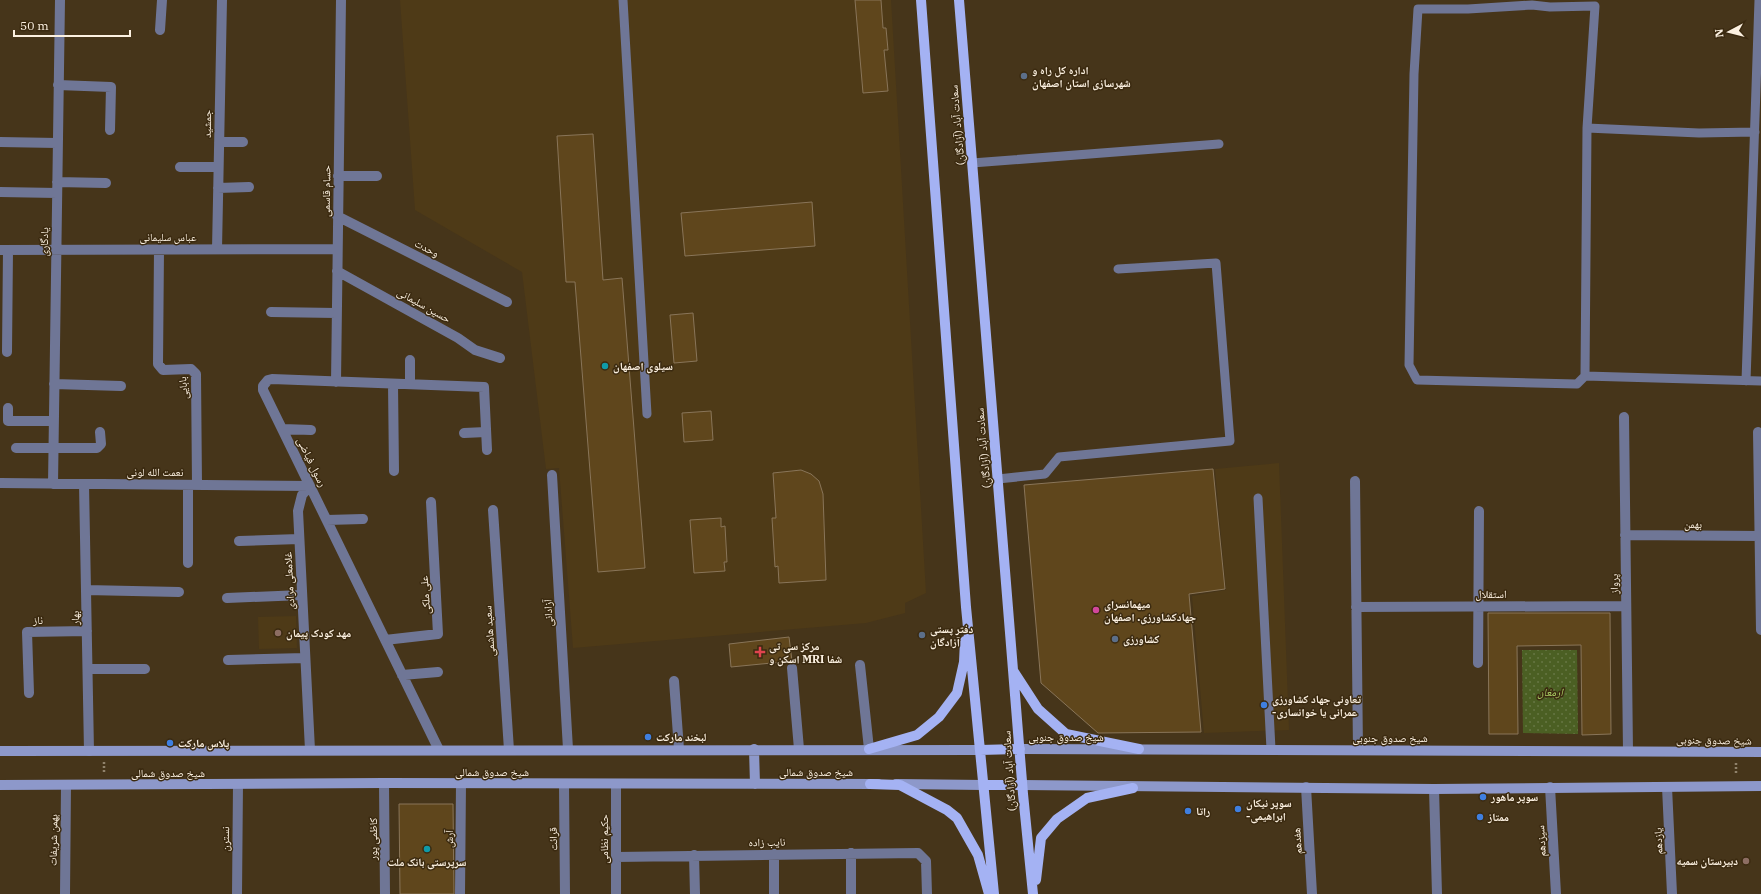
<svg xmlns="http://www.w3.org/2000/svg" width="1761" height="894" viewBox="0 0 1761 894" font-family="'IBM Plex Serif','Noto Naskh Arabic',serif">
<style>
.built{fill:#4e3a17}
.park{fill:url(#park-dots)}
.building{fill:#5f461c;stroke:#897559}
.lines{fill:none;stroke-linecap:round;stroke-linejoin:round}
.path{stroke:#90826b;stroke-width:2.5;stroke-dasharray:2 2;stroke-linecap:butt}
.lane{stroke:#6f7696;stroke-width:9}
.street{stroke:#6f7696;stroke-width:10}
.secondary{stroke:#8d98ca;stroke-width:10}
.primary{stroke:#a4b2f3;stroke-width:10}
.service-dot{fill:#5c6f8a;stroke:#3b2a10;stroke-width:1.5}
.culture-dot{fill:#0f9aa8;stroke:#3b2a10;stroke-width:1.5}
.hotel-dot{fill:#d1479c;stroke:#3b2a10;stroke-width:1.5}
.education-dot{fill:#8d6e63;stroke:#3b2a10;stroke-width:1.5}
.health-dot{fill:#e0444e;stroke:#3b2a10;stroke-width:1.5}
.shop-dot{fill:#3f7fe0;stroke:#3b2a10;stroke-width:1.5}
.labels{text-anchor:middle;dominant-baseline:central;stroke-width:3;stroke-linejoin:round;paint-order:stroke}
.poi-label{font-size:11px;font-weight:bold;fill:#fcf1e1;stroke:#3b2a10;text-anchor:start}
.street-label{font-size:11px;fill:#fcf1e1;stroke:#3b2a10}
.park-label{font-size:11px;font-style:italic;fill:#add267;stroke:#3b2a10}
</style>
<defs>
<pattern id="park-dots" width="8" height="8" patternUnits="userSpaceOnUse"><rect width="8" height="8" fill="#4b5f23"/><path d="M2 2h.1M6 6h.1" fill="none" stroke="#667643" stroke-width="1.8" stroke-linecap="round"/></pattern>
</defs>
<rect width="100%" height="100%" fill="#46351a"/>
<!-- built -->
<path class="built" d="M 400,0 L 891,0 L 926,593 L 905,603 L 905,613 L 866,623 L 573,648 L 559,468 L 546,469 L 522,272 L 415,210 Z
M 1279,463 L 1289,730 L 1204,733 L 1192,596 L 1226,590 L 1215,469 Z
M 296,616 L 297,648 L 259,649 L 258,617 Z"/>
<!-- park -->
<path class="park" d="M 1522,650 L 1577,650 L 1578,734 L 1523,733 Z"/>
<!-- building -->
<path class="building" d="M 855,0 L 881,0 L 883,28 L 886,28 L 888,50 L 884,50 L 888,91 L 863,93 Z
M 593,134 L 603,280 L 622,278 L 645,568 L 598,572 L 575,282 L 566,282 L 557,136 Z
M 812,202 L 815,246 L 685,256 L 681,213 Z
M 693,313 L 697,361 L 674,363 L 670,315 Z
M 711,411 L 713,440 L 684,442 L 682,413 Z
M 1213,469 L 1225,589 L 1189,594 L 1201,732 L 1098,733 L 1041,683 L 1024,485 Z
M 801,470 L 811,474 L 819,481 L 823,494 L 826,580 L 779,583 L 778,566 L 775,567 L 772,518 L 776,518 L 773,473 Z
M 721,518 L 721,527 L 725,526 L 727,562 L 724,562 L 725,571 L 694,573 L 690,520 Z
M 1488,613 L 1610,613 L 1611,734 L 1582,735 L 1581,645 L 1517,646 L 1518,734 L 1489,734 Z
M 789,637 L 792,661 L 731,667 L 729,644 Z
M 399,804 L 453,804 L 454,894 L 400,894 Z"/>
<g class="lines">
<!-- path -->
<path class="path" d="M 104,762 L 104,773
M 1736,763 L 1736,774"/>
<!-- lane -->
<path class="lane" d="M 623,0 L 647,414
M 1532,5 L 1550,7 L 1595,6 L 1587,128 L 1585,376 L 1577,384 L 1417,380 L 1409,365 L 1414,74 L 1418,9 L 1468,9 Z
M 1587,128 L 1699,133 L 1755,132
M 972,163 L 1219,144
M 1585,376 L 1761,381
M 1746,381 L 1759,0
M 998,479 L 1045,474 L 1059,457 L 1230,441 L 1216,263 L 1118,269
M 1258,498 L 1271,749"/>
<!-- street -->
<path class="street" d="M 160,30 L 162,0
M 58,85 L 111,87 L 110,130
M 0,142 L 57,143
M 219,142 L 243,142
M 180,167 L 218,167
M 338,176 L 377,176
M 57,182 L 106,183
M 218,188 L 249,187
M 0,192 L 57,193
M 337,216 L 507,302
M 217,249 L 222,0
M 0,250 L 337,249
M 159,250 L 158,364 L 163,370 L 191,369 L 196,374 L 197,485
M 337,271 L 458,338 L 475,350 L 500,358
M 271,312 L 336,313
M 7,352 L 8,250
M 410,360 L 410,384
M 336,382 L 341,0
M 54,384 L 121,386
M 393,384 L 394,471
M 8,408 L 8,421 L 54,421
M 1624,417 L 1628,751
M 283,429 L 311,430
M 1758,432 L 1761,630
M 464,433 L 486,432
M 16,448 L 97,448 L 101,444 L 100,432
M 552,475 L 568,749
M 1355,481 L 1358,750
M 0,483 L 310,486
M 53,484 L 60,0
M 84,484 L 89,751
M 493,510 L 509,750
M 327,520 L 363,519
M 1625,535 L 1761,536
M 239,541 L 299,539
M 188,563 L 188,485
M 86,590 L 179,592
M 227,598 L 302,595
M 1356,607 L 1626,606
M 385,640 L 438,634 L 431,502
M 228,660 L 305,658
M 1478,663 L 1479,511
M 860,665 L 869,749
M 792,668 L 799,749
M 88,669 L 145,669
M 402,675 L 438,672
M 674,681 L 679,749
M 29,693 L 27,632 L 87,631
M 310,750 L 298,511 L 302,495 L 310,486
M 439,750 L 263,390 L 263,386 L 268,380 L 272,379 L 484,387 L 487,450
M 384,783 L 385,894
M 564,784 L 565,894
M 616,784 L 616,894
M 1306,787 L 1312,894
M 1550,787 L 1556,894
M 1667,787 L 1672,894
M 1434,789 L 1437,894
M 851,853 L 851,894
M 774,854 L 774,894
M 694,855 L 695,894
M 616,857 L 918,853 L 926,861 L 927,894
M 65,894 L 66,786
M 237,894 L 238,784
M 460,894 L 461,783"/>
<!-- secondary -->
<path class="secondary" d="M 754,749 L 755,784
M 1020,749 L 1761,752
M 0,751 L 980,750
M 896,784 L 984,785
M 0,785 L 384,783 L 878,784
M 1022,785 L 1434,789 L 1761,786"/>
<!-- primary -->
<path class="primary" d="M 921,0 L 966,607 L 994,894
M 959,0 L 1023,794 L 1033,894
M 1014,672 L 1038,709 L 1066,734 L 1139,749
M 869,749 L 917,735 L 939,717 L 957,693 L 964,662 L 965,641
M 980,750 L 1020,749
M 870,784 L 900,785 L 947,810 L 957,818 L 978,855 L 989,894
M 984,785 L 1022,785
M 1036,880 L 1041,838 L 1057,819 L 1087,798 L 1133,788"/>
</g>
<!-- markers -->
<g class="service-dot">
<circle cx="1024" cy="76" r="4"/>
<circle cx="922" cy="635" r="4"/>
<circle cx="1115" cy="639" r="4"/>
</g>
<g class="culture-dot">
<circle cx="605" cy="366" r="4"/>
<circle cx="427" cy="849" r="4"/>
</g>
<circle class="hotel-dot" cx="1096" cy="610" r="4"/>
<g class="education-dot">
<circle cx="278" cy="633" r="4"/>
<circle cx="1746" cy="861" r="4"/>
</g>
<path class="health-dot" d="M758 646h4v4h4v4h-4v4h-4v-4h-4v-4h4z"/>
<g class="shop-dot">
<circle cx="1264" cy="705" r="4"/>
<circle cx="648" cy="737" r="4"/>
<circle cx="170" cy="743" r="4"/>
<circle cx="1483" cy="797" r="4"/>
<circle cx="1238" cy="809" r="4"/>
<circle cx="1188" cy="811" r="4"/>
<circle cx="1480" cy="817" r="4"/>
</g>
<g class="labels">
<!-- poi labels -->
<g class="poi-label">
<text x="1032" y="70">اداره کل راه و<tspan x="1032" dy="13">شهرسازی استان اصفهان</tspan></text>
<text x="613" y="366">سیلوی اصفهان</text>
<text x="1104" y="604">میهمانسرای<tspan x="1104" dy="13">جهادکشاورزی. اصفهان</tspan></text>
<text x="930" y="629">دفتر پستی<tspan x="930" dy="13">آزادگان</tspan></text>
<text x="286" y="633">مهد کودک پیمان</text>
<text x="1123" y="639">کشاورزی</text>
<text x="769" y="646">مرکز سی تی<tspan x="769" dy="13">اسکن و MRI شفا</tspan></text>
<text x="1272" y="699">تعاونی جهاد کشاورزی<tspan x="1272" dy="13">-عمرانی یا خوانساری</tspan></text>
<text x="656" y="737">لبخند مارکت</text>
<text x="178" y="743">پلاس مارکت</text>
<text x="1491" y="797">سوپر ماهور</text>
<text x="1246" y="803">سوپر نیکان<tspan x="1246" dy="13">-ابراهیمی</tspan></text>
<text x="1196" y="811">راتا</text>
<text x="1488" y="817">ممتاز</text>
<text x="1738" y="861" text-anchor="end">دبیرستان سمیه</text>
<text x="427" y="862" text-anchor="middle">سرپرستی بانک ملت</text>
</g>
<!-- street labels -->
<g class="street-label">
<text transform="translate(207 124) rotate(-89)">جمشید</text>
<text transform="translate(957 125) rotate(-95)">سعادت آباد (آزادگان)</text>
<text transform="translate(326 191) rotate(-89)">حسام قاسمی</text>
<text x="168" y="237">عباس سلیمانی</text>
<text transform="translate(44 242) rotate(-89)">یادگاری</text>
<text transform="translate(427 248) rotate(27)">وحدت</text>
<text transform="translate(424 305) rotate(29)">حسین سلیمانی</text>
<text transform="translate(183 388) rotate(-95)">بابایی</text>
<text transform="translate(983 448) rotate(-95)">سعادت آباد (آزادگان)</text>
<text transform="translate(312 462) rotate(64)">رسول فیاضی</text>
<text x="155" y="472">نعمت الله لونی</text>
<text x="1693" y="524">بهمن</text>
<text transform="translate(289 581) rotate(-93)">غلامعلی مرادی</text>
<text transform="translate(1614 584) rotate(-91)">پرواز</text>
<text x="1491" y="594">استقلال</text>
<text transform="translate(425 595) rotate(-94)">علی ملکی</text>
<text transform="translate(548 613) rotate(-93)">آزادانی</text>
<text transform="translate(75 618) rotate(-91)">بهار</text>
<text x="38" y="620">ناز</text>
<text transform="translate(489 631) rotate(-94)">سعید هاشمی</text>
<text x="1066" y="737">شیخ صدوق جنوبی</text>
<text x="1390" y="738">شیخ صدوق جنوبی</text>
<text transform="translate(1714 740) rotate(1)">شیخ صدوق جنوبی</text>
<text transform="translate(1009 771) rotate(-94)">سعادت آباد (آزادگان)</text>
<text x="492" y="772">شیخ صدوق شمالی</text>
<text x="816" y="772">شیخ صدوق شمالی</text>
<text x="168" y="773">شیخ صدوق شمالی</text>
<text transform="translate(225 839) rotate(-89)">نسترن</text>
<text transform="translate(373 839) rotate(-90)">کاظمی پور</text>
<text transform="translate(449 839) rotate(-89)">آرش</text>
<text transform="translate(553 839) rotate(-91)">قرائت</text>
<text transform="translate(604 839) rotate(-90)">حکیم نظامی</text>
<text transform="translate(53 840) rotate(-89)">بهمن شریفات</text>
<text transform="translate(1297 841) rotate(-94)">هفدهم</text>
<text transform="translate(1541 841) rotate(-93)">سیزدهم</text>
<text transform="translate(1658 841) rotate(-92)">یازدهم</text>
<text transform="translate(767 842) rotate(-1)">نایب زاده</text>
</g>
<!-- park labels -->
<g class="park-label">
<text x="1550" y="692">ارمغان</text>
</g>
</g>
<!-- north arrow -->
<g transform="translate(1729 32) rotate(263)" stroke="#3b2a10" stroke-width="3" paint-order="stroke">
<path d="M0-3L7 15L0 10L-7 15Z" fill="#fcf1e1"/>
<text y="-6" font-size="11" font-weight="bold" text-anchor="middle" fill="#fcf1e1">N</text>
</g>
<!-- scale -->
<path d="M14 30v6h116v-6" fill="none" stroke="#fcf1e1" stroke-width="2"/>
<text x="20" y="30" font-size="12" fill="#fcf1e1" stroke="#3b2a10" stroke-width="3" paint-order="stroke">50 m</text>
</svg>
